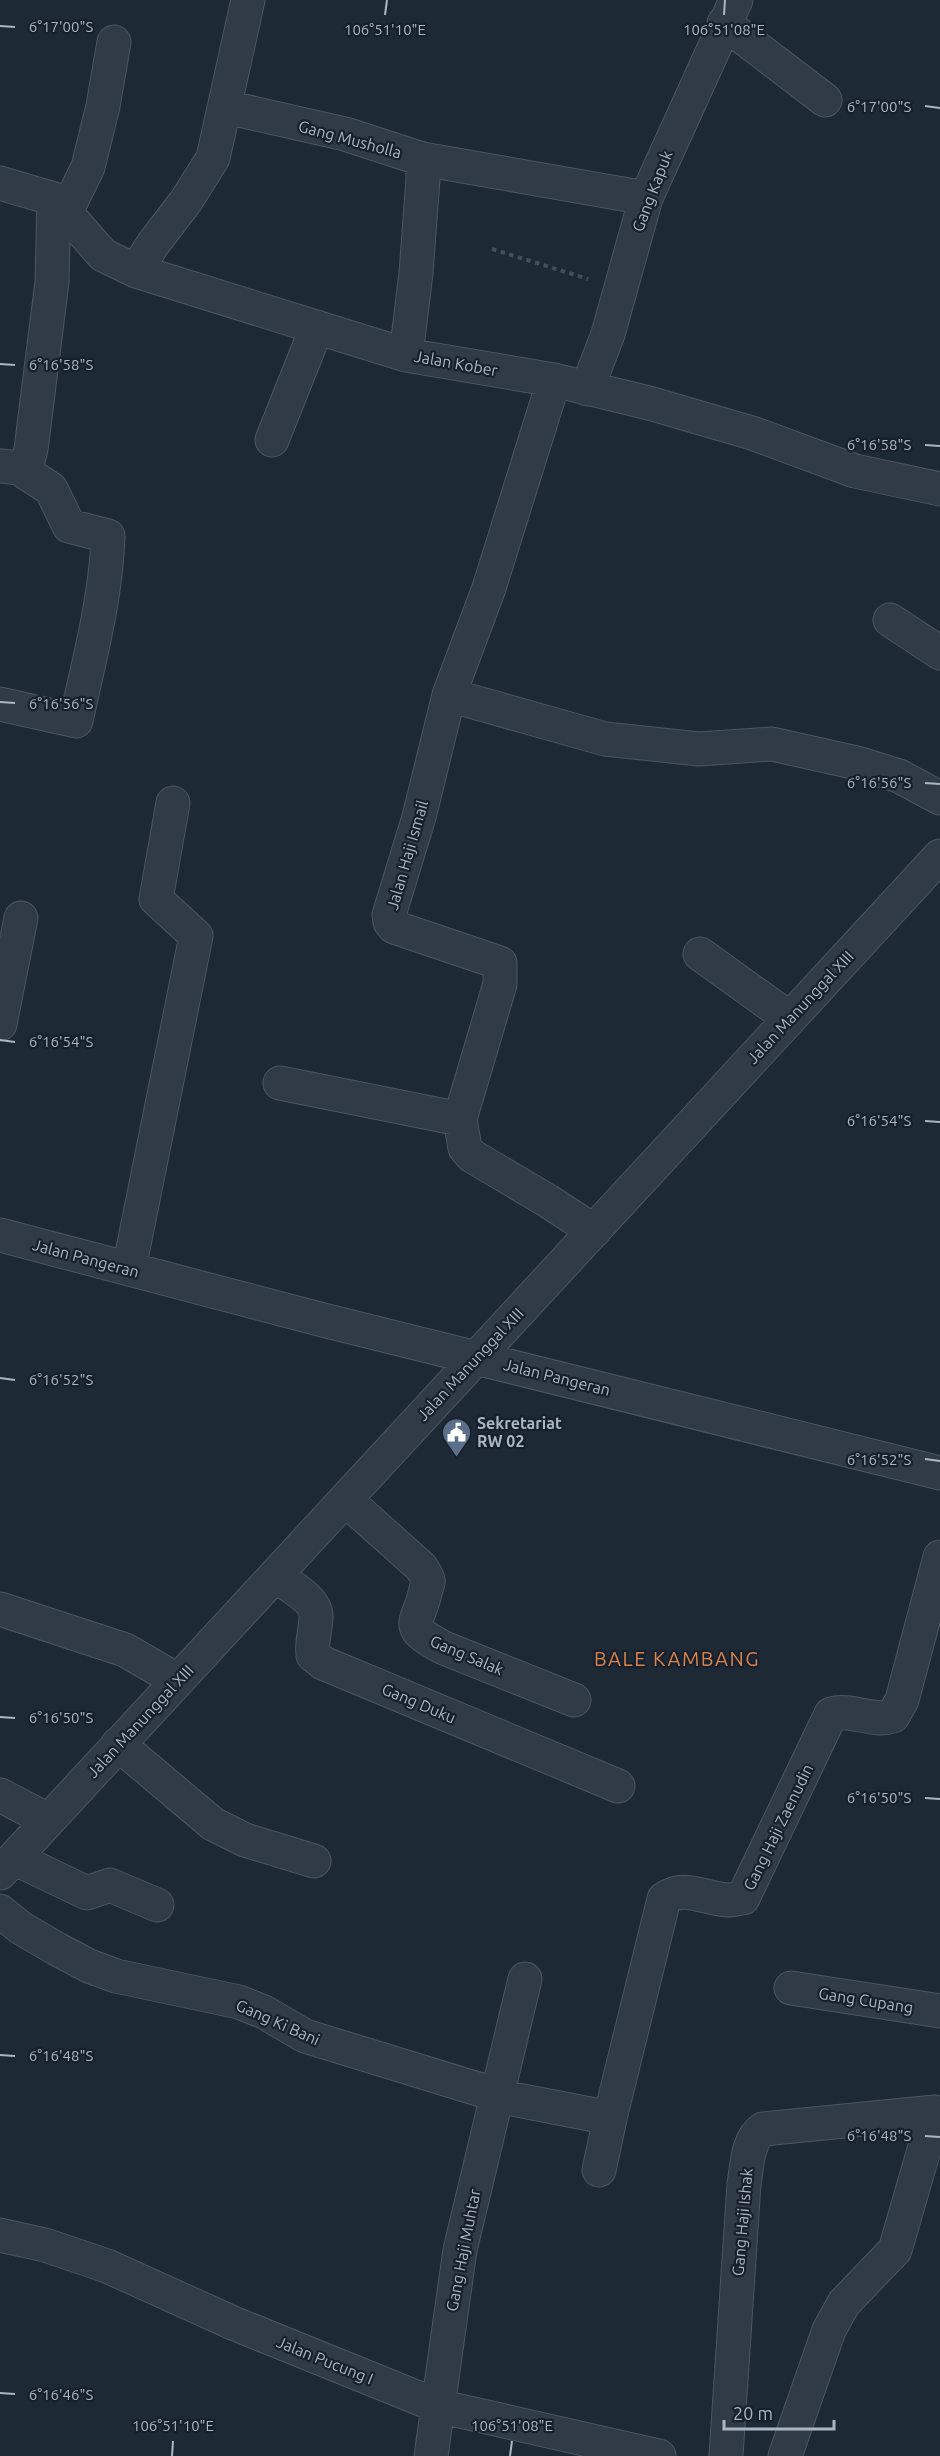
<svg xmlns="http://www.w3.org/2000/svg" width="940" height="2456" viewBox="0 0 940 2456" font-family="Ubuntu,sans-serif">
<style>
.lines{fill:none;stroke-linecap:round;stroke-linejoin:round}
.minor-casing{stroke:#4c5662;stroke-width:35}
.path{stroke:#3d5355;stroke-width:4;stroke-dasharray:4.5 4.5;stroke-linecap:butt}
.minor{stroke:#313b47;stroke-width:33}
.ticks{fill:none;stroke:#aab6c4;stroke-width:2}
.labels{text-anchor:middle;dominant-baseline:central;stroke-width:4.5;stroke-linejoin:round;paint-order:stroke}
.street-label{font-size:16px;fill:#aab6c4;stroke:#17202b}
.poi-label{font-size:16px;font-weight:bold;fill:#aab6c4;stroke:#17202b;text-anchor:start}
.quarter-label{font-size:20px;letter-spacing:1.5px;fill:#d88451;stroke:#17202b}
.ticks-label{font-size:15px;text-anchor:middle;fill:#aab6c4;stroke:#17202b;stroke-width:4.5;stroke-linejoin:round;paint-order:stroke}
</style>
<rect width="100%" height="100%" fill="#1e2936"/>
<g class="lines">
<defs>
<path id="minor" d="M 724,23 L 825,100
M 226,107 L 345,134 L 422,159 L 646,198
M 0,183 L 54,199 L 103,255 L 136,271 L 406,355 L 554,380 L 649,403 L 752,433 L 855,471 L 940,489
M 66,212 L 88,167 L 103,106 L 114,42
M 136,271 L 153,244 L 186,201 L 213,158 L 248,0
M 406,355 L 416,273 L 423,179 L 422,159
M 554,380 L 489,588 L 449,695 L 419,817 L 389,915 L 390,922 L 394,927 L 500,963 L 500,984 L 460,1119 L 465,1148 L 472,1156 L 548,1201 L 594,1231
M 587,389 L 608,334 L 646,198 L 736,0
M 272,440 L 317,327
M 1,466 L 19,468 L 27,465 L 31,449 L 52,282 L 54,199
M 890,620 L 940,653
M 449,695 L 605,739 L 699,749 L 772,744 L 857,763 L 899,776 L 940,798
M 0,704 L 76,721 C 89,660 106,599 108,536 L 69,526 L 51,489 L 19,468
M 700,954 L 789,1018
M 0,1024 L 21,918
M 280,1083 L 460,1119
M 0,1235 L 323,1320 L 940,1473
M 129,1269 L 196,936 L 156,899 L 173,803
M 346,1500 L 421,1567 C 423,1570 427,1576 428,1580 C 429,1583 427,1586 426,1589 C 419,1625 400,1625 444,1648 L 574,1700
M 276,1576 C 288,1585 316,1599 316,1616 C 316,1630 311,1641 313,1655 L 323,1663 L 618,1786
M 0,1609 L 125,1650 L 177,1680
M 118,1744 L 213,1824 L 245,1840 L 314,1861
M 0,1795 L 48,1820
M 14,1858 L 87,1893 L 110,1885 L 157,1905
M 0,1873 L 940,856
M 0,1911 L 21,1928 L 57,1949 L 89,1966 L 116,1976 L 239,2002 L 264,2012 L 305,2036 L 507,2098 L 595,2115 L 611,2114 L 664,1899 C 683,1883 707,1900 729,1900 C 733,1900 739,1898 743,1898 L 831,1714 C 852,1708 872,1723 893,1716 L 902,1700 L 940,1557
M 791,1988 L 940,2011
M 599,2170 L 611,2114
M 0,2235 L 45,2245 L 107,2266 L 233,2323 L 438,2406 L 659,2456
M 431,2456 L 460,2250 L 525,1979
M 726,2456 L 744,2184 C 747,2167 747,2139 763,2129 L 935,2112 L 895,2250 L 844,2303 L 829,2330 L 785,2456"/>
</defs>
<!-- minor casing -->
<use href="#minor" class="minor-casing"/>
<!-- path -->
<path class="path" d="M 492,249 L 588,279"/>
<!-- minor -->
<use href="#minor" class="minor"/>
</g>
<!-- ticks -->
<path class="ticks" d="M 385,15 L 387,0M 724,15 L 725,0M 0,26 L 15,27M 925,106 L 940,108M 0,364 L 15,365M 925,445 L 940,446M 0,702 L 15,703M 925,783 L 940,784M 0,1040 L 15,1042M 925,1121 L 940,1122M 0,1378 L 15,1380M 925,1459 L 940,1461M 0,1717 L 15,1718M 925,1798 L 940,1799M 0,2055 L 15,2056M 925,2136 L 940,2137M 0,2393 L 15,2394M 172,2456 L 173,2441M 510,2456 L 512,2441"/>
<!-- icons -->
<defs>
<symbol id="civic-pin" viewBox="-11 -11 22 30"><path d="M0 17L-7.5 6A9.5 9.5 0 1 1 7.5 6Z" fill="#5c6f8a" stroke="#17202b"/><path d="M-.6-6.5H3V-4.5H.6V-3L4-1V1h2V6H-6V1h2V-1L-.6-3ZM-1.2 2.5V6h2.4V2.5Z" fill="#fff"/></symbol>
</defs>
<g fill-rule="evenodd">
<use href="#civic-pin" x="440" y="1416" width="33" height="45"/>
</g>
<g class="labels">
<!-- street labels -->
<g class="street-label">
<text transform="translate(350 139) rotate(15)">Gang Musholla</text>
<text transform="translate(652 191) rotate(-69)">Gang Kapuk</text>
<text transform="translate(456 363) rotate(10)">Jalan Kober</text>
<text transform="translate(407 855) rotate(-74)">Jalan Haji Ismail</text>
<text transform="translate(800 1007) rotate(-47)">Jalan Manunggal XIII</text>
<text transform="translate(86 1258) rotate(15)">Jalan Pangeran</text>
<text transform="translate(470 1364) rotate(-47)">Jalan Manunggal XIII</text>
<text transform="translate(557 1377) rotate(14)">Jalan Pangeran</text>
<text transform="translate(467 1655) rotate(23)">Gang Salak</text>
<text transform="translate(419 1703) rotate(23)">Gang Duku</text>
<text transform="translate(140 1721) rotate(-47)">Jalan Manunggal XIII</text>
<text transform="translate(778 1827) rotate(-64)">Gang Haji Zaenudin</text>
<text transform="translate(866 2000) rotate(9)">Gang Cupang</text>
<text transform="translate(278 2022) rotate(24)">Gang Ki Bani</text>
<text transform="translate(742 2222) rotate(-85)">Gang Haji Ishak</text>
<text transform="translate(463 2250) rotate(-79)">Gang Haji Muhtar</text>
<text transform="translate(325 2360) rotate(22)">Jalan Pucung I</text>
</g>
<!-- poi labels -->
<g class="poi-label">
<text x="477" y="1423">Sekretariat<tspan x="477" dy="18">RW 02</tspan></text>
</g>
<!-- quarter labels -->
<g class="quarter-label">
<text x="677" y="1658">BALE KAMBANG</text>
</g>
</g>
<g class="ticks-label">
<text x="61" y="32">6°17'00"S</text>
<text x="385" y="35">106°51'10"E</text>
<text x="724" y="35">106°51'08"E</text>
<text x="879" y="112">6°17'00"S</text>
<text x="61" y="370">6°16'58"S</text>
<text x="879" y="450">6°16'58"S</text>
<text x="61" y="709">6°16'56"S</text>
<text x="879" y="788">6°16'56"S</text>
<text x="61" y="1047">6°16'54"S</text>
<text x="879" y="1126">6°16'54"S</text>
<text x="61" y="1385">6°16'52"S</text>
<text x="879" y="1465">6°16'52"S</text>
<text x="61" y="1723">6°16'50"S</text>
<text x="879" y="1803">6°16'50"S</text>
<text x="61" y="2061">6°16'48"S</text>
<text x="879" y="2141">6°16'48"S</text>
<text x="61" y="2400">6°16'46"S</text>
<text x="173" y="2431">106°51'10"E</text>
<text x="512" y="2431">106°51'08"E</text>
</g>
<!-- scale -->
<path d="M724 2420v9h110v-9" fill="none" stroke="#aab6c4" stroke-width="3"/>
<text x="733" y="2420" font-size="18" fill="#aab6c4" stroke="#17202b" stroke-width="4.5" paint-order="stroke">20 m</text>
</svg>
